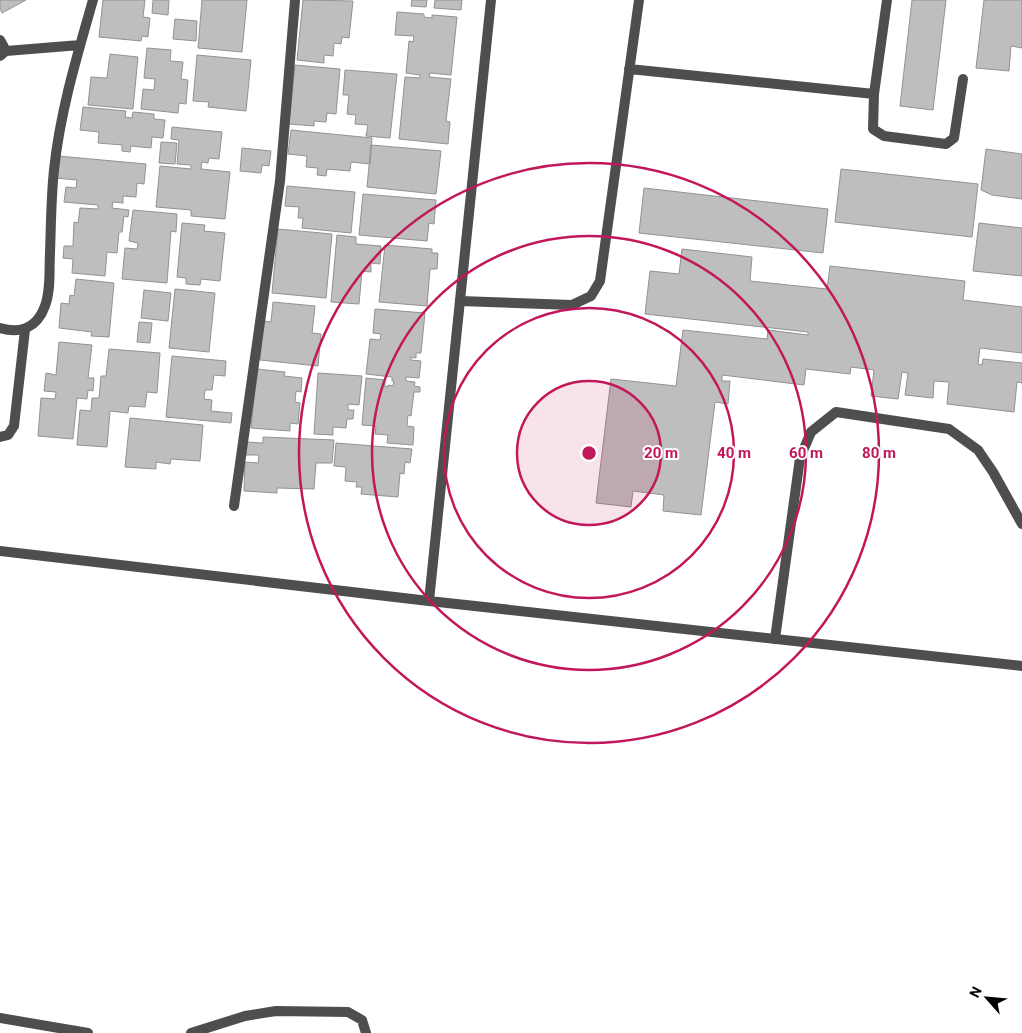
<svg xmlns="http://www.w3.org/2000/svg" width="1022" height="1033" viewBox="0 0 1022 1033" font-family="Roboto,sans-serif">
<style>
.building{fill:#bebebe;stroke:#929292}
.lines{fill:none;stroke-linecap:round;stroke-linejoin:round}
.service{stroke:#4e4e4e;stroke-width:10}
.minor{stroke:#4e4e4e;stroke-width:10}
.ring{fill:none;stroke:#c2185b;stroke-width:2.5}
.centre{fill:#c2185b;stroke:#fff;stroke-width:2.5}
.ring-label{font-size:15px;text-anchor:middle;font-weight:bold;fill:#c2185b;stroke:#fff;stroke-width:4;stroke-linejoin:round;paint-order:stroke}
</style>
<rect width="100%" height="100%" fill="#fff"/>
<!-- building -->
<path class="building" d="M 0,0 L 26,0 L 2,13 L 0,8 Z
M 103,0 L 145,0 L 143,17 L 150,18 L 148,37 L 142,36 L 141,41 L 99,37 Z
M 153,0 L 169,0 L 168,15 L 152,13 Z
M 202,0 L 247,0 L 242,52 L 198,48 Z
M 303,0 L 353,1 L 349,38 L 342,37 L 341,44 L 334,43 L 333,56 L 324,55 L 324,63 L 297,60 Z
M 412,0 L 427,0 L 426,7 L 411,6 Z
M 435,0 L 462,0 L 461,10 L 434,8 Z
M 912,0 L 946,0 L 933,110 L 900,106 Z
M 984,0 L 1022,0 L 1022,48 L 1011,46 L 1009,71 L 976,68 Z
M 397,12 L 424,14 L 424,17 L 432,18 L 432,15 L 457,17 L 451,75 L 430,73 L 429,77 L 451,79 L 446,121 L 450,122 L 448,144 L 399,139 L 405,77 L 420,78 L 420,75 L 406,73 L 409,41 L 413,42 L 414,36 L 395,35 Z
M 175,19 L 197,21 L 196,41 L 173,39 Z
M 147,48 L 171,50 L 170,61 L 183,62 L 181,79 L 188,80 L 186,104 L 179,103 L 178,113 L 141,109 L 143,89 L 154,90 L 155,79 L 144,78 Z
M 110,54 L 138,57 L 133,109 L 88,105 L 91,77 L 107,78 Z
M 197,55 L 251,60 L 246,111 L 208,107 L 209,102 L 193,101 Z
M 295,65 L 340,69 L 336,114 L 327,113 L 326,122 L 314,121 L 314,126 L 289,124 Z
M 345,70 L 397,74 L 390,138 L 366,136 L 368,125 L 355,124 L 356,115 L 347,114 L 349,95 L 343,95 Z
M 83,107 L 126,111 L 125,117 L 132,118 L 133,112 L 154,114 L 154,119 L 165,120 L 163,138 L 152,137 L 151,148 L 131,146 L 130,152 L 122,151 L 122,145 L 98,143 L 99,132 L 80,130 Z
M 172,127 L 222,132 L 219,159 L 209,158 L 208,163 L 202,162 L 201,169 L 230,172 L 225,219 L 191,216 L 191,210 L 156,207 L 160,166 L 191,169 L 191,165 L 177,164 L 179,140 L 171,139 Z
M 291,130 L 372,138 L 370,164 L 351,162 L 350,171 L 327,169 L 326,176 L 317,175 L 318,168 L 306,167 L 307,156 L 288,154 Z
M 161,142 L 177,143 L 175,164 L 159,163 Z
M 371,145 L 441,151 L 436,194 L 367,187 Z
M 242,148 L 271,151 L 269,166 L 262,165 L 261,173 L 240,171 Z
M 986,149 L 1022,154 L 1022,199 L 992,195 L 981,190 Z
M 58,156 L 146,164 L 144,184 L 137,183 L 136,197 L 123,196 L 123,203 L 113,202 L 112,208 L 129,210 L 128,217 L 124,216 L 122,232 L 119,232 L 117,253 L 107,252 L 105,276 L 72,273 L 73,259 L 63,258 L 64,246 L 73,246 L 74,222 L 78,223 L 80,208 L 98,209 L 98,205 L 64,202 L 66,187 L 76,188 L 77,180 L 56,178 Z
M 841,169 L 978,184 L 972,237 L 835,222 Z
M 287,186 L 355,192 L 351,233 L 302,228 L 303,218 L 298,218 L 299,207 L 285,206 Z
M 644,188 L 828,209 L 823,253 L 639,233 Z
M 363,194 L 436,200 L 434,224 L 429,223 L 427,241 L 359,235 Z
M 133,210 L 177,214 L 176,232 L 171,231 L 167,283 L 122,279 L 125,248 L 137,249 L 138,243 L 129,241 Z
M 182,223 L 205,225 L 204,231 L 225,233 L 220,281 L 201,279 L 200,285 L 186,284 L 186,278 L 177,277 Z
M 979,223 L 1022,228 L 1022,276 L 973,271 Z
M 278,229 L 332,234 L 326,298 L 272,293 Z
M 337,235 L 356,237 L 356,244 L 381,246 L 380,264 L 371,263 L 371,272 L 362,271 L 359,304 L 331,302 Z
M 385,245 L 432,249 L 432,253 L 438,253 L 437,269 L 430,269 L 427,306 L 379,302 Z
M 682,249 L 752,257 L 750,281 L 827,289 L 830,266 L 965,281 L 963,300 L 1022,307 L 1022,353 L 980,348 L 978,364 L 982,365 L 983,359 L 1022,363 L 1022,383 L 1017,382 L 1014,412 L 947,404 L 949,382 L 934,381 L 933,398 L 905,395 L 908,373 L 902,372 L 898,399 L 871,396 L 874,370 L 851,367 L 850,374 L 806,369 L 804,385 L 722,375 L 722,381 L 730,381 L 728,404 L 715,402 L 701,515 L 663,511 L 664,495 L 633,491 L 631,507 L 596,503 L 611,379 L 676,386 L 683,330 L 767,339 L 768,330 L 808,335 L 808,332 L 645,314 L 650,271 L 679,274 Z
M 76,279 L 114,283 L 109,337 L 91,336 L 92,332 L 59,328 L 61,303 L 69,304 L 70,295 L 74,296 Z
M 175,289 L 215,293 L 209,352 L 169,348 Z
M 144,290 L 171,293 L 168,321 L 141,318 Z
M 273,302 L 315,306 L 312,333 L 321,334 L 318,366 L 260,360 L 263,321 L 271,322 Z
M 375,309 L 425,313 L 421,353 L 416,353 L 416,358 L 411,357 L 411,360 L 421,361 L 419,378 L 406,377 L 406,381 L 415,382 L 414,386 L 420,387 L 420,392 L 414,392 L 411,416 L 408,415 L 407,426 L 414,427 L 413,445 L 387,443 L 388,435 L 375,434 L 376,426 L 362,425 L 366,378 L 385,380 L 385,386 L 388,387 L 388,385 L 393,386 L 394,381 L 392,381 L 392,377 L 366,374 L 370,339 L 380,340 L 381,334 L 373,333 Z
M 139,322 L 152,323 L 150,343 L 137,342 Z
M 59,342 L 92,345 L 88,378 L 94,378 L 93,391 L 88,390 L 87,399 L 77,398 L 73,439 L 38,436 L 41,398 L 55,399 L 56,392 L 44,391 L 46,373 L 56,375 Z
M 109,349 L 160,353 L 157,393 L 147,392 L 145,407 L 129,406 L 128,413 L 110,411 L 107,447 L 77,445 L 80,410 L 91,411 L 92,398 L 99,398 L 101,376 L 106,376 Z
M 172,356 L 226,361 L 225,376 L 214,375 L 212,390 L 205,390 L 204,399 L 212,400 L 211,411 L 232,413 L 231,423 L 166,417 Z
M 257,369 L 285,372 L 284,376 L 302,378 L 301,392 L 296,391 L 295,402 L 300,403 L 298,424 L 290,423 L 290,431 L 251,428 Z
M 318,373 L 362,376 L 359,405 L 348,404 L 348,410 L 354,410 L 353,419 L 347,419 L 346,428 L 333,427 L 333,435 L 314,434 Z
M 130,418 L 203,425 L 200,461 L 171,459 L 170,464 L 156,462 L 156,469 L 125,467 Z
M 263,437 L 334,440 L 332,463 L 316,463 L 314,489 L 277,488 L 277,493 L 244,491 L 245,462 L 258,463 L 259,455 L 246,455 L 246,442 L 263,443 Z
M 336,443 L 412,449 L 410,463 L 405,462 L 404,474 L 400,473 L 398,497 L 361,494 L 362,487 L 356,487 L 357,482 L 345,481 L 346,467 L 334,466 Z"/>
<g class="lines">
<!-- service -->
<path class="service" d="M 629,69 L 874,94 L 873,129 L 884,136 L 946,144 L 954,138 L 963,79
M 874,94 L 887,0
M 460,301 L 572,305 L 591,296 L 600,281 L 639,0
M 775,639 L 800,458 L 811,432 L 836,412 L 949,429 L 978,450 L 993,472 L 1022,524
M 0,1018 L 88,1033
M 191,1033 L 245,1016 L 276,1011 L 348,1012 L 362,1020 L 366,1033"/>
<!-- minor -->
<path class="minor" d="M 0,40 L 6,51 L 0,56
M 6,51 L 80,45
M 0,328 C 20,334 37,328 45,306 C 51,290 49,271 50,253 C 51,226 51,198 54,170 C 60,112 77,56 93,0
M 0,437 L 8,435 L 14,426 L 25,330
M 234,506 L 280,181 L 295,0
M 0,551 L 429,601 L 1022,666
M 429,601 L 491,0"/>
</g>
<!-- distance rings -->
<circle cx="589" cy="453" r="72" fill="#c2185b" fill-opacity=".12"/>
<g class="ring">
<circle cx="589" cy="453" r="72"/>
<circle cx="589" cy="453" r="145"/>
<circle cx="589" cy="453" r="217"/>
<circle cx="589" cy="453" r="290"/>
</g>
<circle cx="589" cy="453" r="8" class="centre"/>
<g class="ring-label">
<text x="661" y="458">20 m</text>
<text x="734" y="458">40 m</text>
<text x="806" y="458">60 m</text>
<text x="879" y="458">80 m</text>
</g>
<!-- north arrow -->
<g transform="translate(987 998) rotate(297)" stroke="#ffffff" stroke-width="4" paint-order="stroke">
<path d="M0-4L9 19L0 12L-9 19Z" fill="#000000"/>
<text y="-8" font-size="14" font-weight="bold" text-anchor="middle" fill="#000000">N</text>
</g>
</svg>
